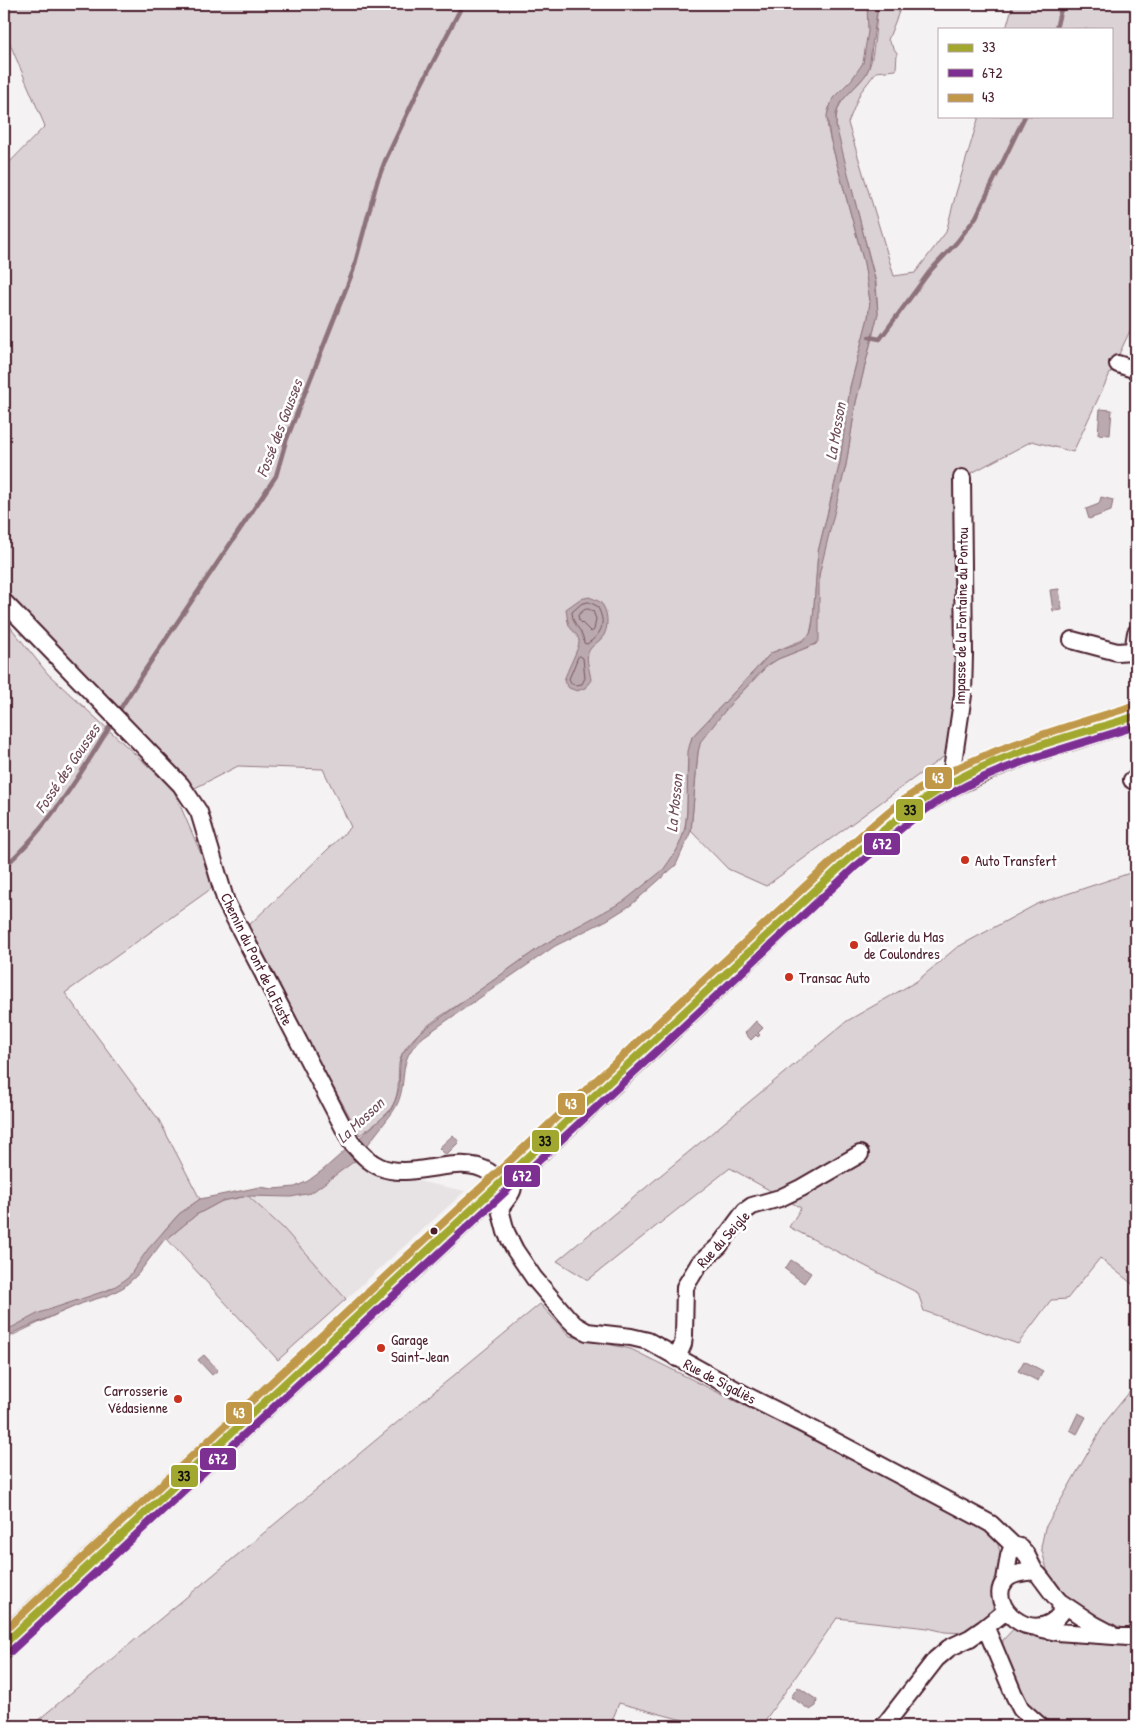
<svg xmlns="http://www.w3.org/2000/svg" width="1140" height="1730" viewBox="0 0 1140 1730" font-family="'Patrick Hand',sans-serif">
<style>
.built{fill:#e7e2e3}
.green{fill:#dbd2d5;stroke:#927880}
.water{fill:#baa9ae;stroke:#8d727a}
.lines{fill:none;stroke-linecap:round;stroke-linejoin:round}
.shore{stroke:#77565f;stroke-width:1}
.stream{stroke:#8d727a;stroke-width:4.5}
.street-casing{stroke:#4a1f2b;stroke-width:20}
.primary-casing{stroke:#4a1f2b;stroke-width:30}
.street{stroke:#fff;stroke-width:16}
.primary{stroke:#fff;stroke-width:26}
.bus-1-casing{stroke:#fff;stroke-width:11}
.bus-2-casing{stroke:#fff;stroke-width:11}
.bus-3-casing{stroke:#fff;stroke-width:11}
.bus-1{stroke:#a2a82f;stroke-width:8}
.bus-2{stroke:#7d2f92;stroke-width:8}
.bus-3{stroke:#c09848;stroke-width:8}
.poi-dot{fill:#c8321e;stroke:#fff;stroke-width:2}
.bus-dot{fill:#4a1f2b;stroke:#fff;stroke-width:2}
.labels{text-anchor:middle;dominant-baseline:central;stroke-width:5;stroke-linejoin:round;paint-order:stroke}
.street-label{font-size:15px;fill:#4a1f2b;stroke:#fff}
.poi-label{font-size:15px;fill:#4a1f2b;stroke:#fff;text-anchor:start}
.water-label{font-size:16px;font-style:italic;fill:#714f59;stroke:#fff}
.line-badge{stroke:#fff;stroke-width:2}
.badge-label{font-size:14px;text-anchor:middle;font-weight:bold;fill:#fff}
.pale-badge-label{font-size:14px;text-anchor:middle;font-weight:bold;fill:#111}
</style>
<rect width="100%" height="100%" fill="#f4f2f2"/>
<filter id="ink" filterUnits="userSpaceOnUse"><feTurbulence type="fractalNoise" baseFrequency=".02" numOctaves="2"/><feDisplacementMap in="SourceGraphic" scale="10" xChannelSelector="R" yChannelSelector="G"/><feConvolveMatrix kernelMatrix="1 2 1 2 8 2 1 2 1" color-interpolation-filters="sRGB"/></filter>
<g filter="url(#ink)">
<!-- built -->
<path class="built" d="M 356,1160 L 379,1173 L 465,1191 L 346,1299 L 283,1228 L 248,1196 L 291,1197 L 341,1170 Z"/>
<!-- green -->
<path class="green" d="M 4,4 L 867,4 C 869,21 870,49 862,65 C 856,79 830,100 828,111 C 826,120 828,130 830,138 L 864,263 L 870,301 L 868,318 L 850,387 L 840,462 L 818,552 L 813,619 L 810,634 L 805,639 L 771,653 L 692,737 C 681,773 695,813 678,848 C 655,898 585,919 542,946 C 518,962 495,980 471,996 C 454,1008 434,1019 419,1033 C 413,1039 406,1046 402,1054 C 394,1070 404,1087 391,1108 C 385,1119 370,1127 360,1135 L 245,929 L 351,827 L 323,769 L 238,766 L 193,789 L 106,695 L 8,597 L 4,588 L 4,168 L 45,126 L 4,30 Z
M 878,4 L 902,4 L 888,40 L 897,53 L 896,70 L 876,72 L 860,93 L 848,123 L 894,276 L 915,273 L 946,232 L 956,193 L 979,116 L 1111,116 L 1111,29 L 1006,29 L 1013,4 L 1136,4 L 1136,318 L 1073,452 L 1032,441 L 962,478 L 958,694 L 950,752 L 766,886 L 728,869 L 691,831 L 698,752 L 700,741 L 732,702 L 767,666 L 778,659 L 816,644 L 818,584 L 821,561 L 846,465 L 856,402 L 878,313 L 876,282 L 837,133 C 830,92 862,94 871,62 C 875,46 876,21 878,4 Z
M 4,619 L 48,674 L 173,789 L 215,886 L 65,993 L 159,1120 L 200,1199 L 179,1214 L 162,1233 L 165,1238 L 133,1278 L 9,1337 L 4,1346 Z
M 1136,871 L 1136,1287 L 1100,1258 L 1067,1299 L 1051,1300 L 1018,1344 L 924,1311 L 918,1293 L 789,1227 L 801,1208 L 730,1168 L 588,1280 L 557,1261 L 847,1021 L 917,981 L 956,948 L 1037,904 Z
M 248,1196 L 283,1228 L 346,1299 L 278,1360 L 167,1239 L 196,1215 L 222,1201 Z
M 540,1304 L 570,1336 L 631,1349 L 905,1486 L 978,1524 L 995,1536 C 997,1542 1000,1549 1000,1555 C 1001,1569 997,1606 988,1617 C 982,1623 972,1626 965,1633 L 945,1632 L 928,1628 L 837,1618 L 761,1726 L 705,1726 L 619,1703 L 610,1726 L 31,1726 Z
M 1136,1384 L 1136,1726 L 1043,1726 L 1037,1721 L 1001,1661 L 1003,1640 L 1020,1622 L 1127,1629 L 1103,1622 L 1072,1604 L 1050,1581 L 1041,1547 L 1045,1528 L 1106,1421 Z"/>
<!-- water -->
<path class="water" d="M 867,4 L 878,4 L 869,68 L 865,76 L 840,103 L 836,114 L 836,126 L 875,280 L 878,313 L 856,402 L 846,465 L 819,575 L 819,640 L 816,644 L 778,659 L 767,666 L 732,702 L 701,741 L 698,752 L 691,831 L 676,865 L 631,905 L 607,920 L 555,946 L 423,1037 C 419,1042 413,1046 410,1052 C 399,1070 408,1091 392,1113 L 356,1160 L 311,1193 L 291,1197 L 248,1196 L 222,1201 L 196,1215 L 167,1239 L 164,1240 L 138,1274 L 124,1287 L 109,1295 L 83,1303 L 15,1332 L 4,1341 L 5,1331 L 39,1313 L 111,1289 L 128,1278 L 148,1249 L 179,1214 L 200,1199 L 260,1187 L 273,1189 L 295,1187 L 308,1181 L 323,1170 L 391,1110 L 396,1099 L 399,1088 L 400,1063 L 402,1054 L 419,1033 L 543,945 L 624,901 L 663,870 L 677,850 L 685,830 L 687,812 L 688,751 L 692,737 L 771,653 L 801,642 L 810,634 L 812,627 L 813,619 L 818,552 L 840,462 L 850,387 L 868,318 L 870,301 L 864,263 L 830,138 L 827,115 L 833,98 L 852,79 L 863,63 L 868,31 Z
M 1100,409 L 1112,410 L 1110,435 L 1098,434 Z
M 1101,497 L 1113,500 L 1111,511 L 1089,519 L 1086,509 L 1099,504 Z
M 1059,589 L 1062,610 L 1053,611 L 1050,590 Z
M 589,597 C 592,598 597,600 600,602 C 608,609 609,626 604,635 C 600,642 591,645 588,653 C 586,661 590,671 591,680 L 585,688 L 577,691 L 569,688 L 564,681 C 566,672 580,647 579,641 C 578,633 571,631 569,625 C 567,620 567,614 566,609 L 580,599 Z
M 756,1021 L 763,1028 L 758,1033 L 760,1035 L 758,1037 L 756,1035 L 751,1040 L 745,1033 Z
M 453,1135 L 459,1142 L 446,1155 L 439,1148 Z
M 791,1260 L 811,1273 L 804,1283 L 785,1269 Z
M 204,1355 L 218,1370 L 212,1375 L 198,1360 Z
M 1024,1361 L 1043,1371 L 1038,1381 L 1018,1371 Z
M 1078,1413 L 1086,1417 L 1077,1434 L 1070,1430 Z
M 798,1687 L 817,1700 L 816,1706 L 810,1710 L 791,1697 Z"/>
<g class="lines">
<!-- shore -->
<path class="shore" d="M 589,602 L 597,606 C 607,623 602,634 587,644 L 584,643 C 583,628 573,628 572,612 L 581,604 Z
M 588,609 L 593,611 L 596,619 L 594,630 L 591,632 L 579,620 L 578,615 L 584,610 Z
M 580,656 L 583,658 L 585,678 L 582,684 L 576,685 L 572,684 L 569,679 L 578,657 Z"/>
<!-- stream -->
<path class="stream" d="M 1056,29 L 1060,12 L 1065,4
M 869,337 L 880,339 L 930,271 L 957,242 L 976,217 L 1025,116
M 117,714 L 141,676 L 276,476 L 286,441 L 353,271 L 377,182 L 385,161 L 419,89 L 463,4
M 4,867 C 47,829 83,771 113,721"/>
<defs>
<path id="street" d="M 1118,364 L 1136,370
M 4,602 L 181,785 L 199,812 L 226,902 L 351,1142 C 359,1151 368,1162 380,1167 C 413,1181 459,1152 489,1172 C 494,1175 497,1179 501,1183
M 1136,633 L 1133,651 L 1136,652
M 1072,640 L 1117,652 L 1133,651
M 1132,780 L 1136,782
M 950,783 L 963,695 L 964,654 L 962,478
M 512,1174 C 516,1195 509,1193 500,1209 L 506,1232 L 515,1250 L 534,1278 L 568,1318 L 575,1325 L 587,1332 L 631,1337 L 648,1341 L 749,1397 L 799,1422 L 982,1519 L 991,1524 L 1013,1545 L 1020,1547 L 1026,1554 L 1035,1572
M 677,1358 L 683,1344 L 684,1335 L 685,1287 L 699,1264 L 719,1246 L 745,1211 L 752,1206 L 780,1198 L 801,1188 L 860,1154
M 1026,1572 C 1029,1572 1032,1571 1035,1572 C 1040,1574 1053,1596 1060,1602 L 1061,1613 C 1034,1649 985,1605 1005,1581 C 1009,1575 1019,1573 1026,1572 Z
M 1005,1580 L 1009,1556 L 1013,1545
M 1060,1602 L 1093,1624 L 1110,1633
M 986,1628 L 1014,1695 L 1021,1709 L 1040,1726
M 1038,1628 L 1057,1632 L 1128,1637
M 884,1726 L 936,1659 L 949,1648 L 970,1638 L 983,1629 L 1006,1611"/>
<path id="primary" d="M 4,1644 L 666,1030 L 848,860 L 911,807 L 950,783 L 994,763 L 1022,752 L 1136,716"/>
</defs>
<!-- street casing -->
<use href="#street" class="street-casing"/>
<!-- primary casing -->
<use href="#primary" class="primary-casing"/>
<!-- street -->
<use href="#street" class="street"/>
<!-- primary -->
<use href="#primary" class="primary"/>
<defs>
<path id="bus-1" d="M 4,1644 L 848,860 C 880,833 912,805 949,784 C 1006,751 1074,736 1136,716"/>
<path id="bus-2" d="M 11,1651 L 855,867 C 887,841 917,812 954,792 C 1011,761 1075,746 1136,726"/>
<path id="bus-3" d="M 4,1631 L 841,853 C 862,835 883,815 905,799 C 972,751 1056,731 1133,706"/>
</defs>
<!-- bus-1 casing -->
<use href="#bus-1" class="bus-1-casing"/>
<!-- bus-2 casing -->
<use href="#bus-2" class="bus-2-casing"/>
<!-- bus-3 casing -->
<use href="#bus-3" class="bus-3-casing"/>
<!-- bus-1 -->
<use href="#bus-1" class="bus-1"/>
<!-- bus-2 -->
<use href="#bus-2" class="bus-2"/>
<!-- bus-3 -->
<use href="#bus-3" class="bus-3"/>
</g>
</g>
<!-- markers -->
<g class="poi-dot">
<circle cx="965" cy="860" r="5"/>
<circle cx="854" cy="945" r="5"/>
<circle cx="789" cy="977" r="5"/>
<circle cx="381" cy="1348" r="5"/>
<circle cx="178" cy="1399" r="5"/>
</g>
<circle class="bus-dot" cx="434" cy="1231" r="4.5"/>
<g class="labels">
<!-- street labels -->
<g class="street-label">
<text transform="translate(961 616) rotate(-89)">Impasse de la Fontaine du Pontou</text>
<text transform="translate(257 959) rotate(64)">Chemin du Pont de la Fuste</text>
<text transform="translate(723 1239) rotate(-48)">Rue du Seigle</text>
<text transform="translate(720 1381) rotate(28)">Rue de Sigaliès</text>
</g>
<!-- poi labels -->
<g class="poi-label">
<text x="975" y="860">Auto Transfert</text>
<text x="864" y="936">Gallerie du Mas<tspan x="864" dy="17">de Coulondres</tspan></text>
<text x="799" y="977">Transac Auto</text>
<text x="391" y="1339">Garage<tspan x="391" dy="17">Saint-Jean</tspan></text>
<text x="168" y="1390" text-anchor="end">Carrosserie<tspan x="168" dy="17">Védasienne</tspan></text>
</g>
<!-- water labels -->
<g class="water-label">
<text transform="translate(279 428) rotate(-69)">Fossé des Gousses</text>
<text transform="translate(835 431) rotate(-80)">La Mosson</text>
<text transform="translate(67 768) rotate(-56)">Fossé des Gousses</text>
<text transform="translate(674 803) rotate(-84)">La Mosson</text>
<text transform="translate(360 1120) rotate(-43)">La Mosson</text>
</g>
</g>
<g class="line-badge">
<rect x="924" y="766" width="29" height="24" rx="5" fill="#c09848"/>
<rect x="895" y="798" width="29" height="24" rx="5" fill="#a2a82f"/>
<rect x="863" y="832" width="38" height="24" rx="5" fill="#7d2f92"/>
<rect x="557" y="1092" width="29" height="24" rx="5" fill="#c09848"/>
<rect x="531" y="1129" width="29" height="24" rx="5" fill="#a2a82f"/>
<rect x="503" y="1164" width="38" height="24" rx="5" fill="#7d2f92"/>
<rect x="225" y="1401" width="28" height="24" rx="5" fill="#c09848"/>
<rect x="199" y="1447" width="38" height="24" rx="5" fill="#7d2f92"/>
<rect x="170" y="1464" width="29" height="24" rx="5" fill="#a2a82f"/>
</g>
<g class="badge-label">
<text x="938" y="783">43</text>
<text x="882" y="849">672</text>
<text x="571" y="1109">43</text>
<text x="522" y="1181">672</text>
<text x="239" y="1418">43</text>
<text x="218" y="1464">672</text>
</g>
<g class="pale-badge-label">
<text x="910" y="815">33</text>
<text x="545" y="1146">33</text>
<text x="184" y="1481">33</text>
</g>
<!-- margin -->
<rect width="1140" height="1730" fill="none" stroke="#fff" stroke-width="20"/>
<rect x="10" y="10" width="1120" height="1710" fill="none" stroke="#4a1f2b" stroke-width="2" filter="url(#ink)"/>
<!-- legend -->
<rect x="938" y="28" width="175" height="90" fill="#ffffff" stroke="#b7a5aa"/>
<rect x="948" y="44" width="25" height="8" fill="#a2a82f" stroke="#b7a5aa"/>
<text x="982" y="52" font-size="15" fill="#4a1f2b">33</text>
<rect x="948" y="69" width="25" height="8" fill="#7d2f92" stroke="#b7a5aa"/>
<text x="982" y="78" font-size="15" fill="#4a1f2b">672</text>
<rect x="948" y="94" width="25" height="8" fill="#c09848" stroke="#b7a5aa"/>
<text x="982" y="102" font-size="15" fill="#4a1f2b">43</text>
</svg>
